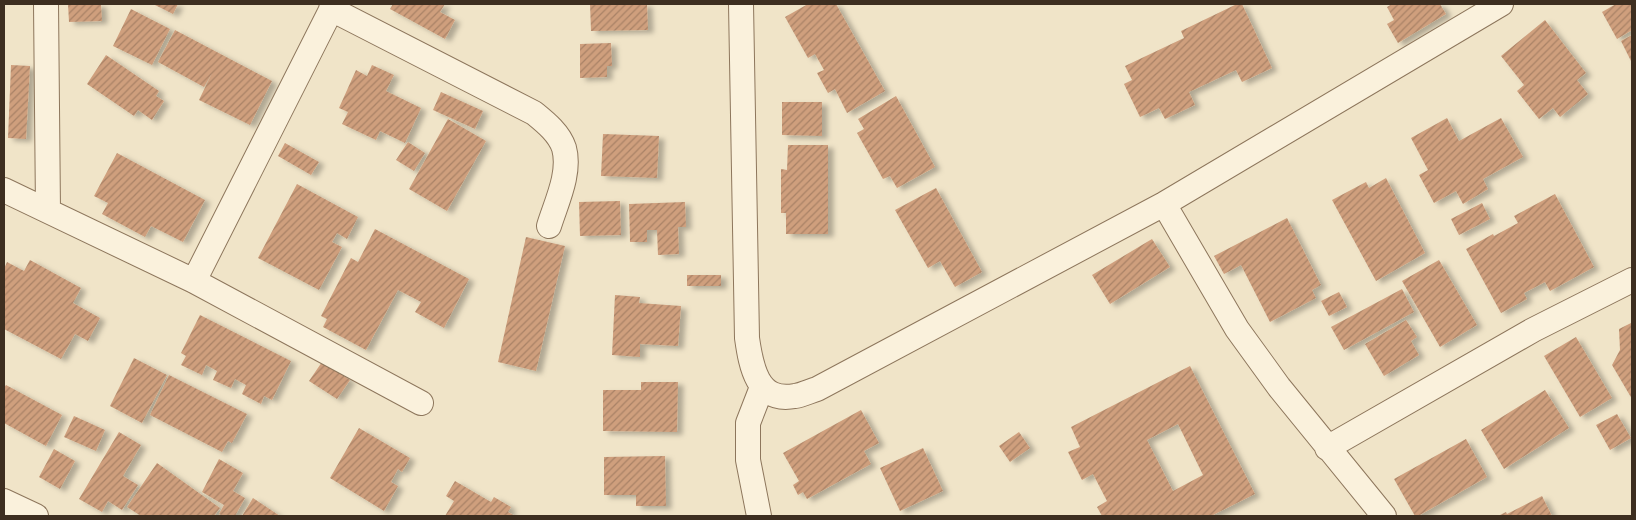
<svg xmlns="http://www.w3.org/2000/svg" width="1636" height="520" viewBox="0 0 1636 520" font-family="'IBM Plex Serif',serif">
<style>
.building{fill:url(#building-hatch);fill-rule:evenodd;filter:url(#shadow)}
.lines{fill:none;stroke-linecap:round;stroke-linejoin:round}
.street-casing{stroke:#8d765c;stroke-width:26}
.street{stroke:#faf1dc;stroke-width:24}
</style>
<defs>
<pattern id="building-hatch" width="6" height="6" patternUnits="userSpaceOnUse" patternTransform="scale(1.25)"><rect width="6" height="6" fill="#cf9f7d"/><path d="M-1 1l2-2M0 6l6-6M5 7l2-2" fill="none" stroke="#a98266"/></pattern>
<filter id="shadow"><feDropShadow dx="5.5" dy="3" stdDeviation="2.5" flood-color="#0004"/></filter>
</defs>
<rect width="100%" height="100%" fill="#f0e4c8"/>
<!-- building -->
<path class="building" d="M 68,4 L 101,4 L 102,21 L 69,22 Z
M 153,4 L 178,4 L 173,14 Z
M 393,4 L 445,4 L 440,12 L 455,20 L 445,39 L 390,9 Z
M 590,4 L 647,4 L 648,30 L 591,31 Z
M 808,4 L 836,4 L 885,91 L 847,113 L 835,89 L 828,93 L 817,73 L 824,70 L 815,54 L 808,58 L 785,17 Z
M 1237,4 L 1242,4 L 1272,68 L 1242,82 L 1236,70 L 1189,92 L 1195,105 L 1165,119 L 1159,108 L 1140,117 L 1124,84 L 1132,80 L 1125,66 L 1184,38 L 1181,31 Z
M 1392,4 L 1440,4 L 1446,14 L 1398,43 L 1387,24 L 1394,20 L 1387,7 Z
M 1616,4 L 1632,4 L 1632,30 L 1617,39 L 1602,12 Z
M 131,9 L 170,29 L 152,65 L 113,46 Z
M 1545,20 L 1586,73 L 1577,80 L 1588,94 L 1560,117 L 1553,108 L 1539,119 L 1517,91 L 1524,85 L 1501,56 Z
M 175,30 L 272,81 L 250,125 L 199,100 L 212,73 L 204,87 L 158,62 Z
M 1632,35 L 1632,63 L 1621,41 Z
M 611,43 L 612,66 L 607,66 L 607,77 L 580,78 L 580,44 Z
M 106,55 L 159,91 L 156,96 L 164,101 L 152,120 L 138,110 L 134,116 L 87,84 Z
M 11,65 L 30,66 L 26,139 L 8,138 Z
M 372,65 L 394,75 L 386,91 L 421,108 L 405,143 L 380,131 L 376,140 L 342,124 L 348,112 L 339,108 L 356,70 L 367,76 Z
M 441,92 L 483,111 L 475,129 L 433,110 Z
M 896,96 L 935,167 L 897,188 L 890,176 L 883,179 L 857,133 L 864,129 L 858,119 Z
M 782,102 L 822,102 L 822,136 L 782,135 Z
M 1447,118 L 1459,141 L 1501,118 L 1523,157 L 1483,179 L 1488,189 L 1463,204 L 1456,191 L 1434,203 L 1419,175 L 1428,170 L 1411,138 Z
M 448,119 L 486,141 L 447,211 L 409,189 Z
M 603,134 L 659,136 L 657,178 L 601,176 Z
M 408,142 L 425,153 L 414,171 L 396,160 Z
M 285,143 L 319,162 L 311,175 L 278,156 Z
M 788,145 L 828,145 L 828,234 L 786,234 L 786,213 L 781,213 L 781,169 L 787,170 Z
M 117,153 L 205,200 L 183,242 L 151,226 L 145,237 L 102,214 L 108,203 L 94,196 Z
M 1386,178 L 1425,253 L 1376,281 L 1332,200 L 1366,182 L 1369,188 Z
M 297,184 L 358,217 L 347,239 L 337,233 L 332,242 L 342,247 L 319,290 L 258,258 Z
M 936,188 L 982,272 L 955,287 L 940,261 L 928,268 L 895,210 Z
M 1555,194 L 1594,267 L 1550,291 L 1545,282 L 1524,293 L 1527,299 L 1501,313 L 1466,249 L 1493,234 L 1494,236 L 1518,223 L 1514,216 Z
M 620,201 L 621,235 L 580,236 L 579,202 Z
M 685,202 L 686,227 L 678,227 L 679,254 L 658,255 L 657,230 L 647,230 L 647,242 L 630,242 L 629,204 Z
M 1482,203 L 1490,219 L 1459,235 L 1451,219 Z
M 1287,218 L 1321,285 L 1312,290 L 1316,298 L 1270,322 L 1241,265 L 1224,274 L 1214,256 Z
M 375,229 L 469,279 L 444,328 L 415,312 L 421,302 L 398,290 L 366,350 L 323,327 L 327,319 L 321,316 L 351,258 L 358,262 Z
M 526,237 L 565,246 L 536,371 L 498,362 Z
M 1152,239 L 1170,267 L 1110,304 L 1092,275 Z
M 30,260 L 81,288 L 73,303 L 100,318 L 88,341 L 75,334 L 61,359 L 4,329 L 4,269 L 7,262 L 24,271 Z
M 1439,260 L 1477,325 L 1440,347 L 1402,281 Z
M 687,275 L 721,275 L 721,286 L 687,286 Z
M 1402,289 L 1414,312 L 1344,350 L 1331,327 Z
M 1339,292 L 1347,307 L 1329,316 L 1321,301 Z
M 615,295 L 640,297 L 639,303 L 681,306 L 678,346 L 640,344 L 640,357 L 612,355 Z
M 200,315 L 291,361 L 272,400 L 264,396 L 261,404 L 242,394 L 246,385 L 235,379 L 231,388 L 213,380 L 217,371 L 206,365 L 202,375 L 181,365 L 186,356 L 181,353 Z
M 1406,320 L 1417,337 L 1411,341 L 1419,355 L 1384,376 L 1365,344 Z
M 1631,323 L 1632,325 L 1632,399 L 1612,365 L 1620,350 L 1619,329 Z
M 1576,337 L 1612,398 L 1580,417 L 1544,356 Z
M 134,358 L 167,375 L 142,423 L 110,406 Z
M 322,362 L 350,380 L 337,399 L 309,381 Z
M 1190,366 L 1255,494 L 1211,516 L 1102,516 L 1097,507 L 1107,501 L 1093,474 L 1082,480 L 1068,452 L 1080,447 L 1071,427 ZM 1178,424 L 1203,475 L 1173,491 L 1147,440 Z
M 169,375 L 247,414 L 232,443 L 228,441 L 222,452 L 150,415 Z
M 641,382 L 678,382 L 677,432 L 603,431 L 603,390 L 641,390 Z
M 6,385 L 62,415 L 46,446 L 4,423 L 4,388 Z
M 1545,390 L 1569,428 L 1504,469 L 1481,430 Z
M 861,410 L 879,443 L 864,451 L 871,464 L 807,499 L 803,492 L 798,495 L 793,485 L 799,481 L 783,453 Z
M 1617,414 L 1631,438 L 1610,450 L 1596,425 Z
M 74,416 L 105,430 L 96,451 L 64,437 Z
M 359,428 L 410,458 L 402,472 L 398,469 L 391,482 L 398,486 L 384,511 L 330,478 Z
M 119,432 L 141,445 L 123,476 L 138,485 L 122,510 L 108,501 L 102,512 L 79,499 Z
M 1019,432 L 1030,448 L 1010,462 L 999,446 Z
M 1466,439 L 1487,477 L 1418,516 L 1415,516 L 1394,479 Z
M 923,448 L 943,491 L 900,511 L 880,468 Z
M 54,449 L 75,461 L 60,489 L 39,477 Z
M 665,456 L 666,506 L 636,506 L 636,495 L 604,495 L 604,457 Z
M 219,459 L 243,473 L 233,491 L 245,498 L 235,516 L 223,516 L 219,514 L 224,505 L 202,492 Z
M 157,463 L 220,508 L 214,516 L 141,516 L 127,507 Z
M 455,481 L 491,502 L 494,497 L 511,507 L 508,512 L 515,516 L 445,516 L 454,501 L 446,496 Z
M 1542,496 L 1552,516 L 1498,516 L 1506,512 L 1507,514 Z
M 253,498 L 280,516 L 242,516 Z"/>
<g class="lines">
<defs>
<path id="street" d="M 46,4 L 48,211
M 741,4 L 747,338 C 751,366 757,403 795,396 C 802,395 810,391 817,389 L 1164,204 L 1501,4
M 331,9 L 534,113 C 545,122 559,133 564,148 C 571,173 556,203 549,226
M 4,190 L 194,281 L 421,403
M 1164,204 L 1237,329 L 1279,387 L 1384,516
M 194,281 L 334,4
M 1327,448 L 1533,330 L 1632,280
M 4,501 L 36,516
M 759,516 L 748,460 L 748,423 L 762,387"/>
</defs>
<!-- street casing -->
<use href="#street" class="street-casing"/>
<!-- street -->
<use href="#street" class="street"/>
</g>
<!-- border -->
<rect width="1636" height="520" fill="none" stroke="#3d2e20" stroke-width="10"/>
</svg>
